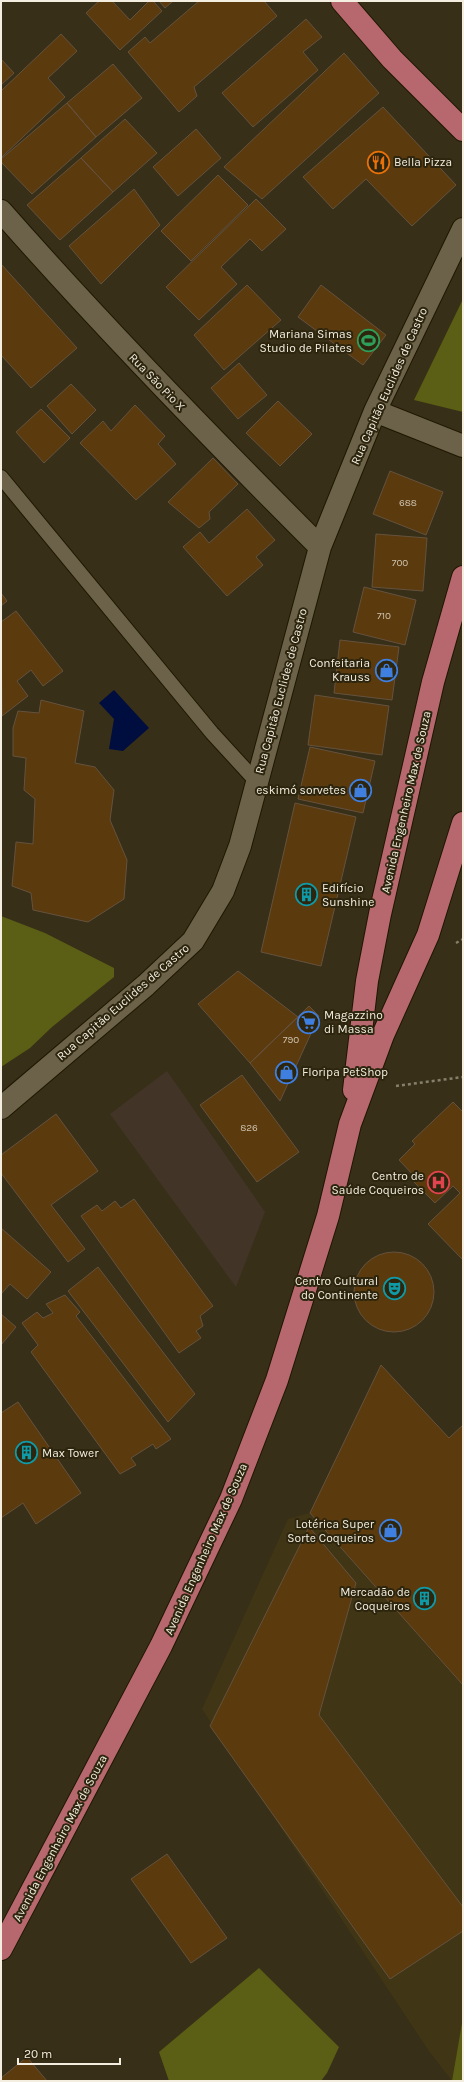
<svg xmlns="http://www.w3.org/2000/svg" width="464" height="2082" viewBox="0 0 464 2082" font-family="Karla,sans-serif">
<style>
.built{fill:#403515}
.industrial{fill:#433428}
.green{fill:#5b5e15}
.water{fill:#000d3f}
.building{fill:#5b3a0e;stroke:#65523e}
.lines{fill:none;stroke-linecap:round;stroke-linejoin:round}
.service-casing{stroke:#1f1701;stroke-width:16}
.minor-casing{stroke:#1f1701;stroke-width:24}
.primary-casing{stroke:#1f1701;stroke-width:24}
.path{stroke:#867f6b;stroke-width:2.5;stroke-dasharray:3 3;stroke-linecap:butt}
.service{stroke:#6b6249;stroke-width:14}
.minor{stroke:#6b6249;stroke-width:22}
.primary{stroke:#b7686e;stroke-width:22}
.labels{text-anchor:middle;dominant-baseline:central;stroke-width:4;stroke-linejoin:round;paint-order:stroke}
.number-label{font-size:10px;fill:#cdc1ac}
.poi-label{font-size:12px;fill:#f3eee0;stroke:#2d250d;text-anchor:end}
.street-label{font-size:12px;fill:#f3eee0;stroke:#2d250d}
</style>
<rect width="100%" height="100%" fill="#372f17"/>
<!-- built -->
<path class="built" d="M 310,1513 L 463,1685 L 463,2017 L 452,2081 L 429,2051 L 202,1709 L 288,1519 Z"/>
<!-- industrial -->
<path class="industrial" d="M 167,1071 L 265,1212 L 236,1287 L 110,1114 Z"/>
<!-- green -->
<path class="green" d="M 463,299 L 463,412 L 414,400 Z
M 1,916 L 45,933 L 114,968 L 114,977 L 52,1027 L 30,1048 L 1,1067 Z
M 259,1968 L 339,2047 L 327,2073 L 321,2081 L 169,2081 L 159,2052 Z
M 463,2017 L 463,2081 L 452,2081 Z"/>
<!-- water -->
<path class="water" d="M 114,690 L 149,728 L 123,751 L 109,749 L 114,719 L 99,703 Z"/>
<!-- building -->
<path class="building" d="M 99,1 L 112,1 L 130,20 L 149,1 L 153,1 L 162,11 L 120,50 L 86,13 Z
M 159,1 L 173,1 L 165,8 Z
M 199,1 L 264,1 L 277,16 L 194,87 L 197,96 L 179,112 L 128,52 L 145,37 L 150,43 Z
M 306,19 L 322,37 L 303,52 L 318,70 L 253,127 L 222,93 Z
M 61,34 L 77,51 L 48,78 L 65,97 L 1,158 L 1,91 Z
M 344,53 L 379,93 L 262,199 L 224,167 Z
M 1,59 L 14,73 L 1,85 Z
M 113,64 L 142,98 L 96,137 L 67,103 Z
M 67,103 L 96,137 L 32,194 L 1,162 L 1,159 Z
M 383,107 L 456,185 L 412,226 L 366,179 L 333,209 L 303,177 Z
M 125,119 L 157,153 L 113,192 L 81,158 Z
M 196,129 L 221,158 L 178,196 L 153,167 Z
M 81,158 L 113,192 L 60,240 L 27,205 Z
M 218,175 L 248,205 L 191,261 L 161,231 Z
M 134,189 L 160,225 L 101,284 L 69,246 Z
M 256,199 L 286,229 L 262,251 L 250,239 L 221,267 L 237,284 L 199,320 L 166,287 Z
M 1,264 L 77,348 L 31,388 L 1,355 Z
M 247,285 L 281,320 L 224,370 L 194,335 Z
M 321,285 L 386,335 L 363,365 L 298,317 Z
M 239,363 L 267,395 L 238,419 L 211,388 Z
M 71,384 L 96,410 L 72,434 L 47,406 Z
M 278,401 L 312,434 L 280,466 L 246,433 Z
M 135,405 L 165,436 L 158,444 L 176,464 L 136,500 L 80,443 L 103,421 L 111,431 Z
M 41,409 L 70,438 L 44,463 L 16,432 Z
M 213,458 L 238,484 L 209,512 L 210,519 L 199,528 L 168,502 Z
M 390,471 L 443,492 L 426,535 L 373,514 Z
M 247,509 L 275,540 L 256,557 L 263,565 L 227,596 L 183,547 L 200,532 L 209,543 Z
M 376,534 L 427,538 L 423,591 L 372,587 Z
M 364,587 L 416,600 L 405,645 L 353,632 Z
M 1,593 L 7,601 L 1,606 Z
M 16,611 L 63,671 L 43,686 L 31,670 L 17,681 L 28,696 L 2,716 L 1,622 Z
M 340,640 L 399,647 L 392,700 L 334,693 Z
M 315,695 L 389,706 L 382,755 L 308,745 Z
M 41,700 L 84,711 L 75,763 L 95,767 L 114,790 L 110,820 L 127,860 L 124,899 L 88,922 L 33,910 L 31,893 L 12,886 L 16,842 L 33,844 L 35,799 L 24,790 L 26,758 L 13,756 L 13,728 L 18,711 L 39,713 Z
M 310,747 L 375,761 L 363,813 L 298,799 Z
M 295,803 L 356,817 L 321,966 L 261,952 Z
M 238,971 L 298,1017 L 250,1063 L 198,1004 Z
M 309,1006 L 319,1016 L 280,1101 L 250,1063 Z
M 242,1075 L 299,1152 L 257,1182 L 200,1105 Z
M 453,1102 L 463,1112 L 463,1260 L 428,1224 L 460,1193 L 453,1186 L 435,1203 L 413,1181 L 416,1178 L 399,1160 L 415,1144 L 412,1141 Z
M 56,1114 L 98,1171 L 51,1205 L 85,1249 L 68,1262 L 1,1173 L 1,1155 Z
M 134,1199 L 213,1306 L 200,1316 L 203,1326 L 196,1331 L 201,1338 L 179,1353 L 81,1216 L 97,1205 L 102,1211 L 115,1201 L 121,1208 Z
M 1,1228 L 51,1272 L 27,1299 L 10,1284 L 1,1294 Z
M354 1292a40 40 0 1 1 80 0a40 40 0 1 1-80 0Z
M 98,1267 L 195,1394 L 168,1422 L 68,1291 Z
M 65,1295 L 80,1312 L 76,1316 L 171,1439 L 156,1449 L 153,1444 L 131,1458 L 136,1465 L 120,1474 L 31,1352 L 38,1345 L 22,1323 L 37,1312 L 43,1318 L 53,1313 L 46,1304 Z
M 1,1314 L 16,1327 L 1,1345 Z
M 381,1365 L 449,1438 L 463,1425 L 463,1685 L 310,1513 Z
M 18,1402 L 81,1493 L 36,1524 L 23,1503 L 1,1518 L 1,1413 Z
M 309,1527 L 356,1583 L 319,1715 L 463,1907 L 463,1931 L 390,1979 L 210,1726 Z
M 167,1854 L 227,1938 L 191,1963 L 131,1879 Z
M 27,2057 L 47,2081 L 1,2081 L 1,2078 Z"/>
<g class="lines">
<defs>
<path id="service" d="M 1,477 L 212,733 L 256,781"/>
<path id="minor" d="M 1,211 C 103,327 211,438 320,547
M 375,411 L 463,446
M 1,1108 L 146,985 L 193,941 L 223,891 L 240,846 L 320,547 L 375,411 L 463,229"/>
<path id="primary" d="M 342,1 L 392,59 L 463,130
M 354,1090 L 367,981 L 380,914 L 433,682 L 463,577
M 1,1949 L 161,1646 L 231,1499 L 277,1380 L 328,1216 L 350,1124 L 383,1035 L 428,935 L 463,823"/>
</defs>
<!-- service casing -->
<use href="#service" class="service-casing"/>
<!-- minor casing -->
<use href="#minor" class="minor-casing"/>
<!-- primary casing -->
<use href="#primary" class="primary-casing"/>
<!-- path -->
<path class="path" d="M 456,943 L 463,939
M 396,1086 L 463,1077"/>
<!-- service -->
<use href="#service" class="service"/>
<!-- minor -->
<use href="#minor" class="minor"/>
<!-- primary -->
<use href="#primary" class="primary"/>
</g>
<!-- icons -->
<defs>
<symbol id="restaurant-ring" viewBox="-11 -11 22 22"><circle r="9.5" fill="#2d250d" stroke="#e8710a" stroke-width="1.5"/><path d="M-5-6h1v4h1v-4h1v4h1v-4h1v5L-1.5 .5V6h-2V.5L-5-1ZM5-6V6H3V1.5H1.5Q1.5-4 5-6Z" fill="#e8710a"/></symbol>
<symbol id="stadium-ring" viewBox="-11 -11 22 22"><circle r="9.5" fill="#2d250d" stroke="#2e9e5b" stroke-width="1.5"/><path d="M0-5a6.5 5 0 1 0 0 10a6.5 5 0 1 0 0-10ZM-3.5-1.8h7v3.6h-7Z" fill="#2e9e5b"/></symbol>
<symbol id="shop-ring" viewBox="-11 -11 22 22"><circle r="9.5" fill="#2d250d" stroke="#3f7fe0" stroke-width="1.5"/><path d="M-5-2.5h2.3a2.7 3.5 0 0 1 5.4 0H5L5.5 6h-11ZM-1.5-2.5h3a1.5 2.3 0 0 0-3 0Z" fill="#3f7fe0"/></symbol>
<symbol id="building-ring" viewBox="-11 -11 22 22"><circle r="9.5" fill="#2d250d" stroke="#0f9aa8" stroke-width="1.5"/><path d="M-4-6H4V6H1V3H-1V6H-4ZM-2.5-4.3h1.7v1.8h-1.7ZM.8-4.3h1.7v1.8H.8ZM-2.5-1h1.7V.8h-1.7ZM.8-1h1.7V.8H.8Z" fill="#0f9aa8"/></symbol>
<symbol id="supermarket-ring" viewBox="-11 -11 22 22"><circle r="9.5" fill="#2d250d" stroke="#3f7fe0" stroke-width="1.5"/><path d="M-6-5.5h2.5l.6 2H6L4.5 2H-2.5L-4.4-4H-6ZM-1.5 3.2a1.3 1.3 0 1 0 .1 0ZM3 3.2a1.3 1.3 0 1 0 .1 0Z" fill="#3f7fe0"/></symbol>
<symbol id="hospital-ring" viewBox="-11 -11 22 22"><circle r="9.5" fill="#2d250d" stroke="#e0444e" stroke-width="1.5"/><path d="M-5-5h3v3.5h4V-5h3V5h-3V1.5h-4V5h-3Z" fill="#e0444e"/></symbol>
<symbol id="theatre-ring" viewBox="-11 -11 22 22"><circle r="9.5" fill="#2d250d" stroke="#0f9aa8" stroke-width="1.5"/><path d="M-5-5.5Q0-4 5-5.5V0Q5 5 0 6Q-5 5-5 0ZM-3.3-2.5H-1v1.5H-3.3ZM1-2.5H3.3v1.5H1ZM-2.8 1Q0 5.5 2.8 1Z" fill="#0f9aa8"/></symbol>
</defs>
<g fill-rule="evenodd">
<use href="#restaurant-ring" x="366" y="150" width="25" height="25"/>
<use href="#stadium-ring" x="356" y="328" width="25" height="25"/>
<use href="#shop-ring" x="374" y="658" width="25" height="25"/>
<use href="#shop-ring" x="348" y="778" width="25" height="25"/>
<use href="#building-ring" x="294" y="882" width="25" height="25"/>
<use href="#supermarket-ring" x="296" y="1010" width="25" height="25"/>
<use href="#shop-ring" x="274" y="1060" width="25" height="25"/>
<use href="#hospital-ring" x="426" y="1170" width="25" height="25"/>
<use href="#theatre-ring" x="382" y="1276" width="25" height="25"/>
<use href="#building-ring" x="14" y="1440" width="25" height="25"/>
<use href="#shop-ring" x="378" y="1518" width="25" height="25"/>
<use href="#building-ring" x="412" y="1586" width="25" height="25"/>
</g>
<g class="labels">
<!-- number labels -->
<g class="number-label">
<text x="408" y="503">688</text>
<text x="400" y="563">700</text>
<text x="384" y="616">710</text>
<text x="291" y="1040">790</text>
<text x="249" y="1128">826</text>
</g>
<!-- poi labels -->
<g class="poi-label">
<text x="394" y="162" text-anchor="start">Bella Pizza</text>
<text x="352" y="334">Mariana Simas<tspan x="352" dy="14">Studio de Pilates</tspan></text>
<text x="370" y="663">Confeitaria<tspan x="370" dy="14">Krauss</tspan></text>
<text x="346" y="790">eskimó sorvetes</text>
<text x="322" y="888" text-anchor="start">Edifício<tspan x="322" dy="14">Sunshine</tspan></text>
<text x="324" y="1015" text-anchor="start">Magazzino<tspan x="324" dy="14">di Massa</tspan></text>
<text x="302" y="1072" text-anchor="start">Floripa PetShop</text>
<text x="424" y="1176">Centro de<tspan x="424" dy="14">Saúde Coqueiros</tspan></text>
<text x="378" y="1281">Centro Cultural<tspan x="378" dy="14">do Continente</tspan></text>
<text x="42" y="1453" text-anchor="start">Max Tower</text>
<text x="374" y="1524">Lotérica Super<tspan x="374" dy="14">Sorte Coqueiros</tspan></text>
<text x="410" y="1592">Mercadão de<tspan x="410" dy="14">Coqueiros</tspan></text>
</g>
<!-- street labels -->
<g class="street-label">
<text transform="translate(157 382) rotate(46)">Rua São Pio X</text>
<text transform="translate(389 386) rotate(-66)">Rua Capitão Euclides de Castro</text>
<text transform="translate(281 691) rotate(-75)">Rua Capitão Euclides de Castro</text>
<text transform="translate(406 802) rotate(-77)">Avenida Engenheiro Max de Souza</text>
<text transform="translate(123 1002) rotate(-41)">Rua Capitão Euclides de Castro</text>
<text transform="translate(206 1549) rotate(-66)">Avenida Engenheiro Max de Souza</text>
<text transform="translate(60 1838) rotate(-62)">Avenida Engenheiro Max de Souza</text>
</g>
</g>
<!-- border -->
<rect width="464" height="2082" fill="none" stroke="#f3eee0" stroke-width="4"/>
<!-- scale -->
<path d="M18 2058v6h102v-6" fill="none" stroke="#f3eee0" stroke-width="2"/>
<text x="24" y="2058" font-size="12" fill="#f3eee0" stroke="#2d250d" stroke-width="3" paint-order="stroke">20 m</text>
</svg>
